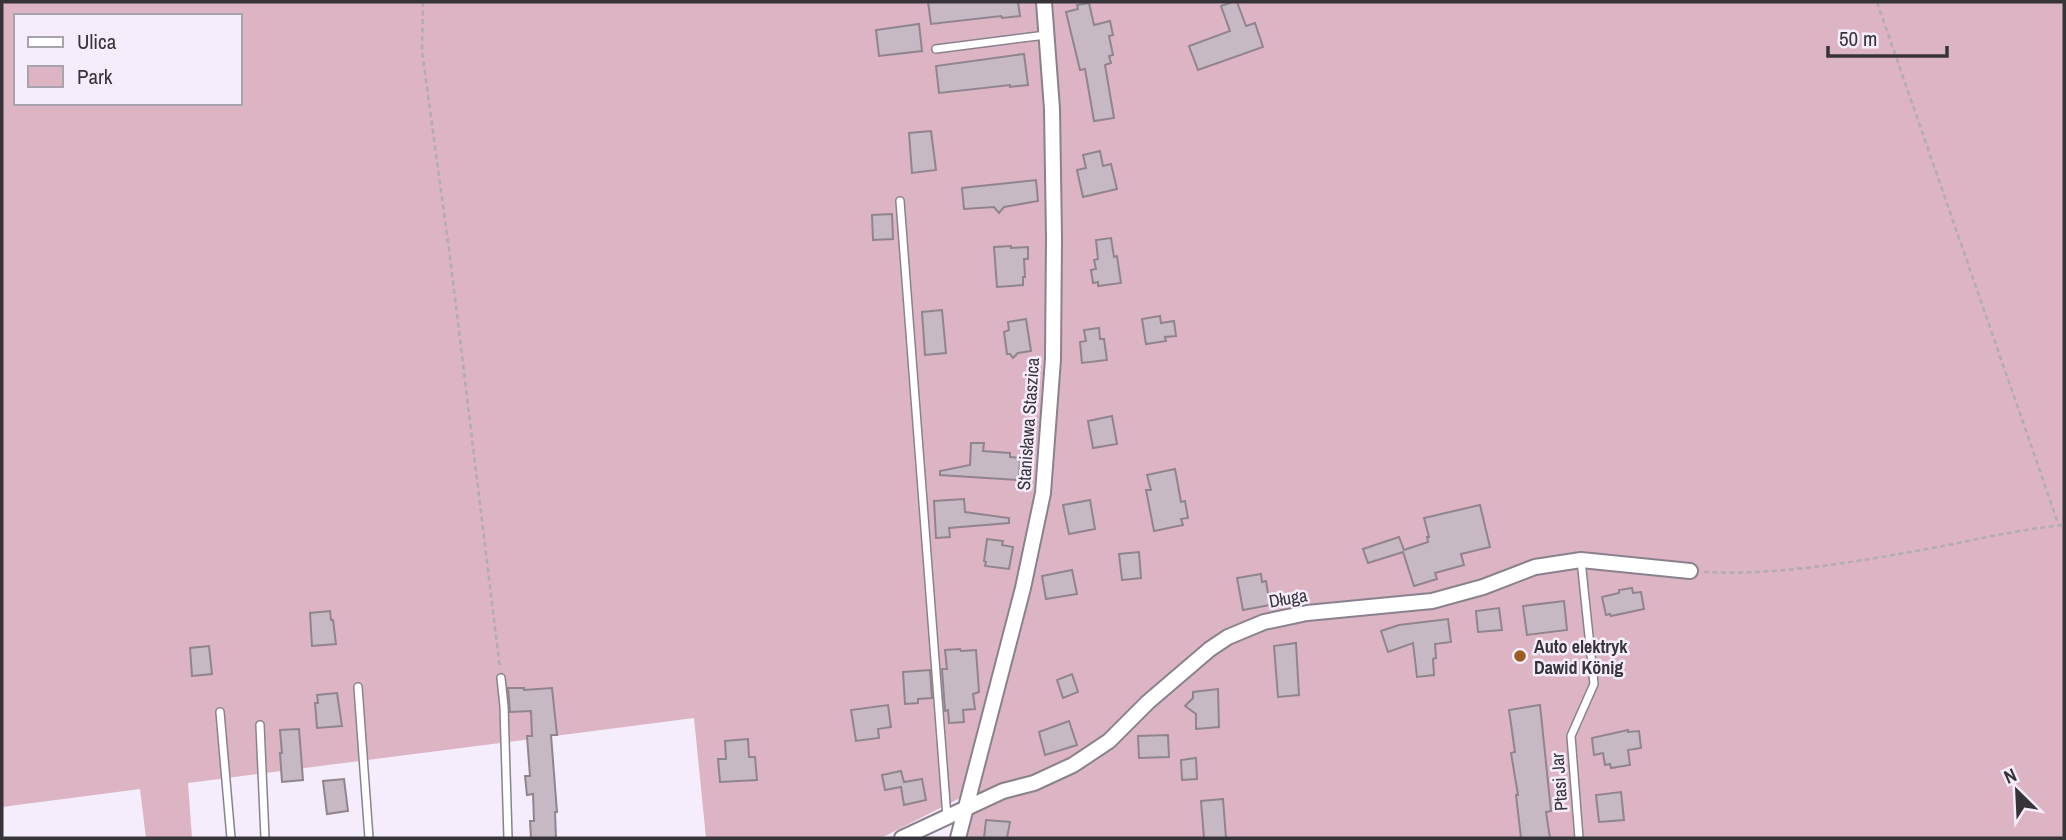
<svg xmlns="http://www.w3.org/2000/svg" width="2066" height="840" viewBox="0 0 2066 840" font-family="'Archivo Narrow',sans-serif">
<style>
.green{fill:#dcb4c3;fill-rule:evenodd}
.building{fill:#c6b9c3;stroke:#90848e;stroke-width:2}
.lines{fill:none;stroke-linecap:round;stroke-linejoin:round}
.lane-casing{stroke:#89828e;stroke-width:10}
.street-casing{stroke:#89828e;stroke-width:18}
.path{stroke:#b2acb6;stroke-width:2.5;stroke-dasharray:5 3.5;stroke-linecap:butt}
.lane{stroke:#fff;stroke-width:7}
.street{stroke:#fff;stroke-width:14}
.poi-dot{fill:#9a5c23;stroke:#f5edfb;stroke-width:2.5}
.labels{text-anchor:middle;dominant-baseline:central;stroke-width:5;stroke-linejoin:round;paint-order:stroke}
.street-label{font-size:18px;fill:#373439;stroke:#f5edfb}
.poi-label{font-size:18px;font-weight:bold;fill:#373439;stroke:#f5edfb;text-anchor:start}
</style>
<rect width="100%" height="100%" fill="#f5edfb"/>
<!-- green -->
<path class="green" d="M 2,2 L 2064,2 L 2064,838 L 963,838 L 976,790 L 881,838 L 706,838 L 694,718 L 188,783 L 192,838 L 146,838 L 140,789 L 2,807 ZM 16,16 L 240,16 L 240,103 L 16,103 Z"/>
<!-- building -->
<path class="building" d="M 928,2 L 1018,2 L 1020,16 L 1002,18 L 1001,16 L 931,24 Z
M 1232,2 L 1237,2 L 1246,26 L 1255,23 L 1263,47 L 1198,70 L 1189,46 L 1230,31 L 1221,6 Z
M 1089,3 L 1094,25 L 1110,21 L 1113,35 L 1109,36 L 1113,55 L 1109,56 L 1111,63 L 1105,65 L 1114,118 L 1094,121 L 1085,69 L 1080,70 L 1066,12 L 1078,9 L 1077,5 Z
M 919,24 L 922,51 L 879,56 L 876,30 Z
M 1024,54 L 1028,85 L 1010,87 L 1010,85 L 939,93 L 936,66 Z
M 931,131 L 936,170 L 912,173 L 909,133 Z
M 1100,151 L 1103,166 L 1111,164 L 1117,189 L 1083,197 L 1077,170 L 1086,168 L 1083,155 Z
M 1036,180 L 1038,201 L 1004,207 L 999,213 L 994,207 L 964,209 L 962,188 Z
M 892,214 L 893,239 L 873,240 L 872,215 Z
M 1111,238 L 1114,257 L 1117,256 L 1121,283 L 1098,286 L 1098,282 L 1093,283 L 1091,270 L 1096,269 L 1094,260 L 1098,259 L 1096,240 Z
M 1011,246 L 1011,248 L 1028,247 L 1028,259 L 1024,259 L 1025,277 L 1023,277 L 1023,285 L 997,287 L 994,247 Z
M 942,310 L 946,353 L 925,355 L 922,312 Z
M 1160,316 L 1161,323 L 1174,321 L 1176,336 L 1165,337 L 1166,341 L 1146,344 L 1142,319 Z
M 1026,319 L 1031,351 L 1018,353 L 1013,358 L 1010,354 L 1007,354 L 1004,332 L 1009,330 L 1008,322 Z
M 1099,328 L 1100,339 L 1104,339 L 1107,360 L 1082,363 L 1080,342 L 1086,341 L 1084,330 Z
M 1112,416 L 1117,444 L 1093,448 L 1088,421 Z
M 971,443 L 984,443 L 983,451 L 1010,453 L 1010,457 L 1020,458 L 1019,480 L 940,475 L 940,471 L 970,465 Z
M 1175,469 L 1181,502 L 1185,501 L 1188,518 L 1181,519 L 1183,525 L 1154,531 L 1146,490 L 1151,490 L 1147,475 Z
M 964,499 L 965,512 L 1009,518 L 1009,523 L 949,528 L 950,537 L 936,538 L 934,501 Z
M 1090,500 L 1095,529 L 1069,534 L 1063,505 Z
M 1480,505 L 1490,547 L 1461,554 L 1464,565 L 1435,573 L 1437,579 L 1414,586 L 1403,552 L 1368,563 L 1363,549 L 1399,537 L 1404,550 L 1428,542 L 1427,537 L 1429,537 L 1424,518 Z
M 987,539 L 1003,541 L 1002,545 L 1013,547 L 1009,569 L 985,566 L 986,562 L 984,561 Z
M 1139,552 L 1141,578 L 1122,580 L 1119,554 Z
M 1072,570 L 1077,594 L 1046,599 L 1042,576 Z
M 1261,574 L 1262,582 L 1266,581 L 1270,605 L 1243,610 L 1237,578 Z
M 1632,588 L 1633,593 L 1641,592 L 1644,609 L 1611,616 L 1610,614 L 1606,615 L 1602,597 L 1619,593 L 1619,590 Z
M 1564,601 L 1567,630 L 1527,635 L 1523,606 Z
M 1499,608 L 1502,630 L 1478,632 L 1476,611 Z
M 330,611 L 331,620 L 333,620 L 336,644 L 312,646 L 310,613 Z
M 1448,619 L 1451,642 L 1435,644 L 1436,658 L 1433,659 L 1434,675 L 1417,677 L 1413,643 L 1388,652 L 1381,631 L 1399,625 Z
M 1296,643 L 1299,695 L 1278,697 L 1274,646 Z
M 209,646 L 212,674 L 192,676 L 190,648 Z
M 960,649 L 961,651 L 976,650 L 979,692 L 973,694 L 975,709 L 963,710 L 964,722 L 949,723 L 948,710 L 945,711 L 942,669 L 947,669 L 945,650 Z
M 930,670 L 932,698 L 918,699 L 918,703 L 905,704 L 903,672 Z
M 1072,674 L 1078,692 L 1063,698 L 1057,680 Z
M 508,688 L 524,688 L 524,690 L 552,688 L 557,735 L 551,735 L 557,812 L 555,812 L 556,838 L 531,838 L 530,821 L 534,821 L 533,794 L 527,795 L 525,776 L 530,776 L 527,736 L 532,736 L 531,711 L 510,712 Z
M 1218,689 L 1219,727 L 1196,729 L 1196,714 L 1185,706 L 1193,698 L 1193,692 Z
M 337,693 L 342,726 L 317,728 L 315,703 L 318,703 L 317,695 Z
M 888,705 L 891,727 L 878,729 L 879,738 L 856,741 L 851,710 Z
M 1540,705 L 1551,811 L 1546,812 L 1550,838 L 1521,838 L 1516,795 L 1518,795 L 1511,753 L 1515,752 L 1509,710 Z
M 1069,721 L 1077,745 L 1045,755 L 1039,732 Z
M 299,729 L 303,780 L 282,782 L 280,753 L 282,753 L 280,730 Z
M 1628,730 L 1628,732 L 1639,731 L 1641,748 L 1628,750 L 1630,765 L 1611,768 L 1610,764 L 1605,765 L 1603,753 L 1594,755 L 1592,738 Z
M 1168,735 L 1169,757 L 1139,758 L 1138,736 Z
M 748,739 L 749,757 L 755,757 L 757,780 L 720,782 L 718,759 L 726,759 L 725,741 Z
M 1196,758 L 1197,779 L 1182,780 L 1181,760 Z
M 901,771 L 904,782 L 922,779 L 926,800 L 904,805 L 901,787 L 885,790 L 882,775 Z
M 344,779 L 348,811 L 327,814 L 323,781 Z
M 1621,792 L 1624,820 L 1599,822 L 1596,795 Z
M 1223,799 L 1226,838 L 1204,838 L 1201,801 Z
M 986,820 L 1010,822 L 1007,838 L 984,838 Z"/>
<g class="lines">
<defs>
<path id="lane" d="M 936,49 L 1046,35
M 900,201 L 947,817
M 501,678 L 504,706 L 508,838
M 358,687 L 369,838
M 220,712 L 231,838
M 260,725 L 265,838
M 1579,838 L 1571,736 L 1594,684 L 1581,560"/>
<path id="street" d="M 902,838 L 1003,791 L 1034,783 L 1073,765 L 1109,741 L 1148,702 L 1210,649 L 1228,637 L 1264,622 L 1307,613 L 1432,601 L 1483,587 L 1535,567 L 1581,560 L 1690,571
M 958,838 L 1023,588 L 1043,493 L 1053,359 L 1054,238 L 1052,109 L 1044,2"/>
</defs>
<!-- lane casing -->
<use href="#lane" class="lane-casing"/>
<!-- street casing -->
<use href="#street" class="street-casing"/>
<!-- path -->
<path class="path" d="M 423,2 L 422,51 L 450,257 L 500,669
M 1877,2 L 2059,526
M 1704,572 C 1781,576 1867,560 1943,546 C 1983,538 2023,529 2064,525"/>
<!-- lane -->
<use href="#lane" class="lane"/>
<!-- street -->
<use href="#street" class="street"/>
</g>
<!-- markers -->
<circle class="poi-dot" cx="1520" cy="656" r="7"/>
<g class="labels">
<!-- street labels -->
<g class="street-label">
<text transform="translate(1028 424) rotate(-86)">Stanisława Staszica</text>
<text transform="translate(1288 598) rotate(-10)">Długa</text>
<text transform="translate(1559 782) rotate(-94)">Ptasi Jar</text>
</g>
<!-- poi labels -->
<g class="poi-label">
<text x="1534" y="646">Auto elektryk<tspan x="1534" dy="21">Dawid König</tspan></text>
</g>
</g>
<!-- border -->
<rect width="2066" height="840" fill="none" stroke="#373439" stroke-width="7"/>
<!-- legend -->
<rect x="14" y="14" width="228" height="91" fill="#f5edfb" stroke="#a9a3ad" stroke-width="2"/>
<rect x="28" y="37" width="35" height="10" fill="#ffffff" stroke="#a9a3ad" stroke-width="2"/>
<text x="77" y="49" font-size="21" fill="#373439">Ulica</text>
<rect x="28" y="66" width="35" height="21" fill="#dcb4c3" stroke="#a9a3ad" stroke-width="2"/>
<text x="77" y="84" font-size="21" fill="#373439">Park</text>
<!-- north arrow -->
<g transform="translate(2017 791) rotate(336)" stroke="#f5edfb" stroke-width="5" paint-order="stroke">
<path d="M0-5L12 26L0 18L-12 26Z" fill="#373439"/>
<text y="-10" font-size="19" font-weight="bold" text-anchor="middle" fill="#373439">N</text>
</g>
<!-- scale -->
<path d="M1828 46v10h119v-10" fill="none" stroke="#373439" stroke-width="3.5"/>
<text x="1839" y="46" font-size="21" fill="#373439" stroke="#f5edfb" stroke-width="5" paint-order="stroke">50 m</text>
</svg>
